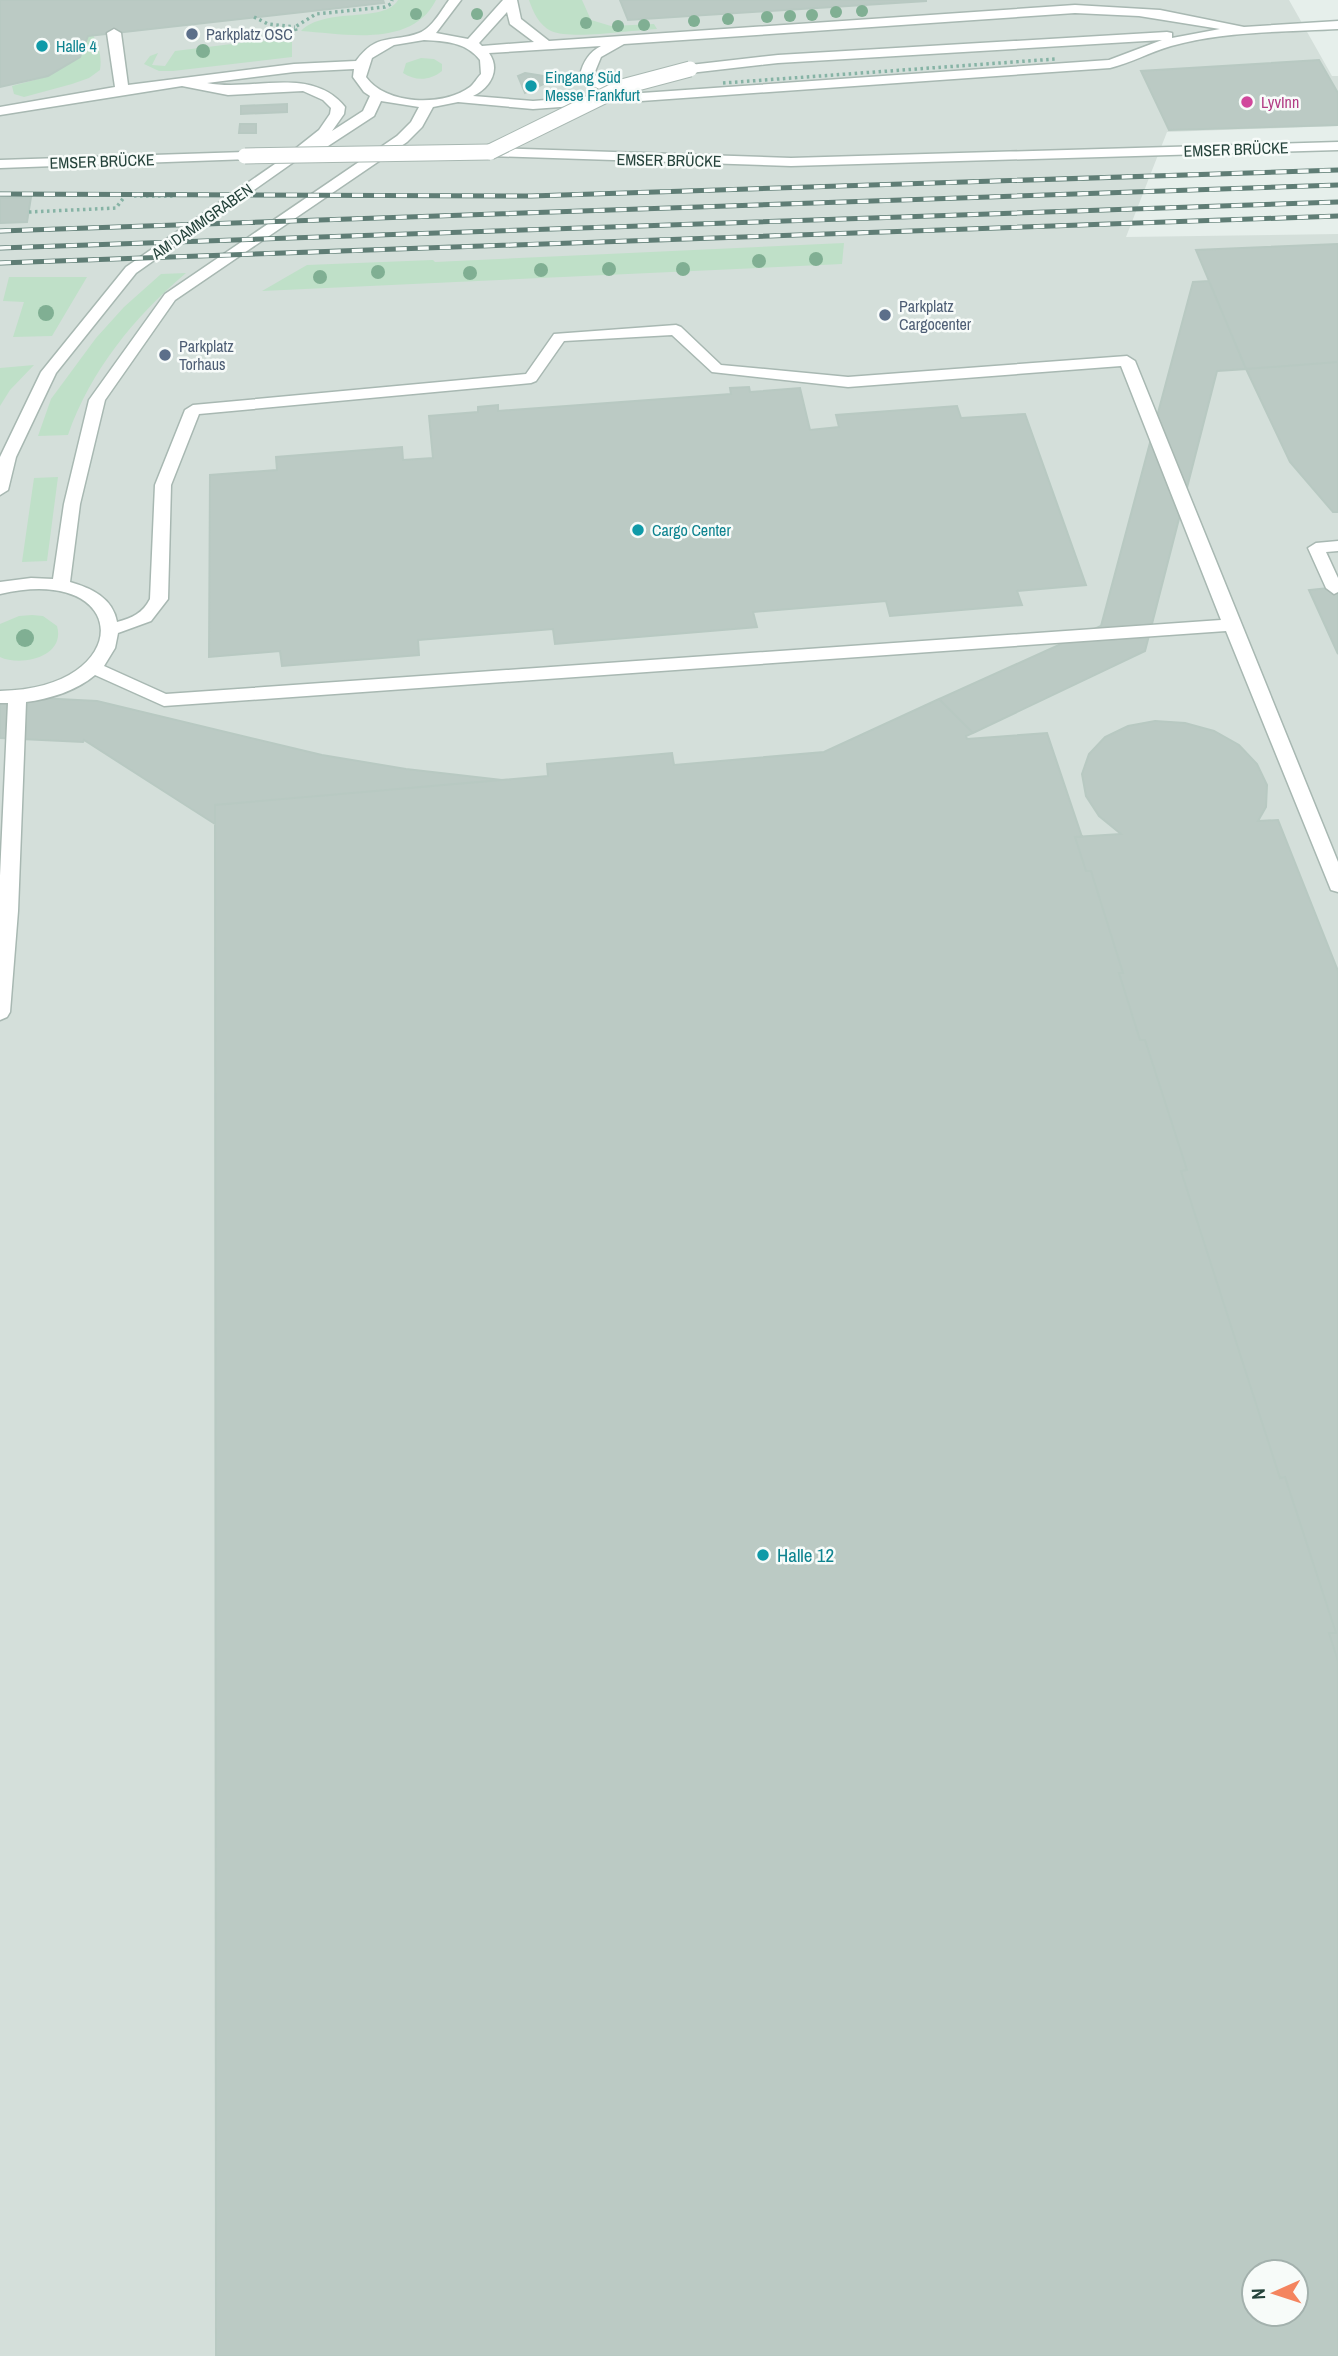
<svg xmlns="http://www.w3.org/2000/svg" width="1338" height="2356" viewBox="0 0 1338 2356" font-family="'Archivo Narrow',sans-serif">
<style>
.built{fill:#d4dfda;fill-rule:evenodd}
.green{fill:#bfe0c8}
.building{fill:#bbcac4;stroke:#b8c9c2;stroke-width:2;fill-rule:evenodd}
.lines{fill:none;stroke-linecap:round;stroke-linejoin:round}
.service-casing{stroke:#a8b8b2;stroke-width:3}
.minor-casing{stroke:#a8b8b2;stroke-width:3}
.path{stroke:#86b3a5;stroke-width:3.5;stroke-dasharray:2.5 3.5;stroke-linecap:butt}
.service{fill:#fff;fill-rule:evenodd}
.minor{fill:#fff;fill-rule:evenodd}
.rail-casing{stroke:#5f7d75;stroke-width:5}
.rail{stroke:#f7fbf9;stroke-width:3.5;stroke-dasharray:11;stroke-linecap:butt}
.service-bridge-casing{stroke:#a8b8b2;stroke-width:17;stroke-linecap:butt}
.minor-bridge-casing{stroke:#a8b8b2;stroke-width:17;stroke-linecap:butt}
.path-bridge{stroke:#86b3a5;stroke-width:3.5;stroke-dasharray:2.5 3.5;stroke-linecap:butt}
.service-bridge{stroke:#fff;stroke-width:15}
.minor-bridge{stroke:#fff;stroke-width:15}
.tree{fill:#80af93}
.service-dot{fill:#5c6f8a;stroke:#f7fbf9;stroke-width:2.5}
.culture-dot{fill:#0f9aa8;stroke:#f7fbf9;stroke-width:2.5}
.hotel-dot{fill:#d1479c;stroke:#f7fbf9;stroke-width:2.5}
.labels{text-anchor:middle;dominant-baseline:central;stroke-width:5;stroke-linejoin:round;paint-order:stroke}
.far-service-label{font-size:16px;fill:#4e5e75;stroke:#f7fbf9;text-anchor:start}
.far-culture-label{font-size:16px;fill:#0d838f;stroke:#f7fbf9;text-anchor:start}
.far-hotel-label{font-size:16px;fill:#b23c85;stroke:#f7fbf9;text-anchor:start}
.far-street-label{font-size:16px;fill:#24423a;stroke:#f7fbf9}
.culture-label{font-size:19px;fill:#0d838f;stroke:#f7fbf9;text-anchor:start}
</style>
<rect width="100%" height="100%" fill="#e6efeb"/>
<!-- built -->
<path class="built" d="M 0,0 L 1289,0 L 1332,76 L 1338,76 L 1338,126 L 1167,132 L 1126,237 L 1338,234 L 1338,2356 L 0,2356 ZM 1254,2272 L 1296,2272 L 1296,2314 L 1254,2314 Z"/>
<!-- green -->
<path class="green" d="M 398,0 L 436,0 C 412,48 346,34 301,31 C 326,6 384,24 398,0 Z
M 529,0 L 582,0 L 591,20 L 611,26 L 654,24 L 657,29 C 632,30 572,40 551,31 C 539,25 533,12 529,0 Z
M 93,35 C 99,46 102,57 100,70 L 89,78 L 72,84 L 24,97 L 14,94 L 12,86 L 49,76 L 79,57 L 88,36 Z
M 257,41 L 292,42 L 292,57 L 173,71 L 159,71 L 144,64 L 150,56 L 158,53 L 152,65 L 165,66 L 175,51 Z
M 421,58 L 434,59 L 442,64 L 442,71 C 430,81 415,81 403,73 L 406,63 Z
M 844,243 L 842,264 L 262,291 L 307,265 L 433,260 L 435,262 Z
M 186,273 C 135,316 90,371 68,435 L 38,436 L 51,399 L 96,338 L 124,307 L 161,274 Z
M 9,277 L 87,277 L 52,336 L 13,337 L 24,302 L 3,301 Z
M 34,365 L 10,390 L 0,406 L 0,368 Z
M 58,477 L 47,561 L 22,562 L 34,478 Z
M 32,615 L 43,616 L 57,626 C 66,657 21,667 0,657 L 0,624 L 19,616 Z"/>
<!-- building -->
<path class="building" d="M 0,0 L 383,0 L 384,3 L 88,36 L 80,57 L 48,76 L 0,87 Z
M 620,0 L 926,0 L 926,1 L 628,20 Z
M 1319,60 L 1338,93 L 1338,125 L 1169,130 L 1141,71 Z
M 525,73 L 556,78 L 525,93 L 518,76 Z
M 287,104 L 287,112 L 241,114 L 241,106 Z
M 240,124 L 256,124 L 256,133 L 239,133 Z
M 31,197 L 27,222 L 0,223 L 0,198 Z
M 1338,244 L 1338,362 L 1246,369 L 1196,250 Z
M 1209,281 L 1246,369 L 1217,371 L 1145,651 L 973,733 L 939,699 L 1101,626 L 1193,282 Z
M 1338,362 L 1338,512 L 1333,512 L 1290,462 L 1246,369 Z
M 749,387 L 750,392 L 800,388 L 810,430 L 839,427 L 836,415 L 957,406 L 961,418 L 1025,414 L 1086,585 L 1017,591 L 1022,605 L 890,616 L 886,601 L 753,612 L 757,627 L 555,644 L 553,629 L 418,640 L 419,655 L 282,666 L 280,651 L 209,657 L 210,475 L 277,470 L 276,457 L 402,447 L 403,460 L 433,458 L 429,416 L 478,412 L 478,407 L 498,405 L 498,411 L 731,394 L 730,388 Z
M 1338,587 L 1338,654 L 1309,590 Z
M 0,696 L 97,701 L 322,755 L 406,769 L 502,780 L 215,805 L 215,824 L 84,740 L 83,742 L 0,738 Z
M 939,699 L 973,733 L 966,736 L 967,739 L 1047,733 L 1082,837 L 1075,837 L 1086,871 L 1091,871 L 1123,973 L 1119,973 L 1140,1040 L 1145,1040 L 1187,1170 L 1181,1171 L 1280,1478 L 1285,1477 L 1336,1633 L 1329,1633 L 1338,1661 L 1338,2356 L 216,2356 L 215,805 L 548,776 L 547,764 L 605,759 L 672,753 L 674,765 L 824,752 ZM 1254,2272 L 1296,2272 L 1296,2314 L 1254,2314 Z
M 1155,721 L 1185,723 L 1214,731 L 1239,745 L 1257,764 L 1267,785 L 1266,807 L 1258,821 L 1278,820 L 1338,971 L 1338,1661 L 1329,1633 L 1336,1633 L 1285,1477 L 1280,1478 L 1181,1171 L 1187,1170 L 1145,1040 L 1140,1040 L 1119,973 L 1123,973 L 1091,871 L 1086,871 L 1075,837 L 1121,834 L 1099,816 L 1086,796 L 1082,774 L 1089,754 L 1105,737 L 1128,726 Z"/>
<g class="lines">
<defs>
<path id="service" d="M 449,0 L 461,0 L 436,33 L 468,39 L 503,0 L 517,0 L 521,19 L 549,41 L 1075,5 L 1160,10 L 1244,27 L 1338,21 L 1338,29 C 1283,32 1224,31 1171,46 C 1150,52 1131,63 1110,68 L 641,101 C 620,96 595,92 580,75 C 583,62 589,52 601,46 L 489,53 C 501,70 490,88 473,96 L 533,101 L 601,96 L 608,100 L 601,104 L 533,109 L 458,102 L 433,107 L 422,127 L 407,142 L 175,300 L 105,400 L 80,504 L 70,582 C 91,588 113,598 117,622 C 132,618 143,613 150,599 L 155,485 L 185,410 L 193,405 L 526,374 L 554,334 L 676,325 L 681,327 L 721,365 L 848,377 L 1127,356 L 1135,361 L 1338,862 L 1338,892 L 1331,890 L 1329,885 L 1226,631 L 164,706 L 95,675 C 76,691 49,699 26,702 L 18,911 L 10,1012 L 7,1017 L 0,1020 L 0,876 L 8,703 L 0,703 L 0,691 C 136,689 133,563 0,594 L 0,582 L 31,578 L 53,579 L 64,504 L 89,400 L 165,294 L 397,136 L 411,122 L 419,107 L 381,101 L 374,116 L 325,148 L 315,147 L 136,273 L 56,373 L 16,457 L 8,490 L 0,495 L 0,457 L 41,372 L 126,267 L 285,157 L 319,130 L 330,114 L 331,108 L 323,100 L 303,91 L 228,95 L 182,86 L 0,115 L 0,107 L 115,87 L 107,33 L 114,29 L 121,33 L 128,85 L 294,64 L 356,61 C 377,32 392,43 419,33 C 432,28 441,11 449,0 ZM 507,12 L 510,24 L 534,42 L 482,46 L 479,43 ZM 1075,13 L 1139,16 L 1220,29 L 1172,38 L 1172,33 L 1167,32 L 778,55 L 690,65 L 683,69 L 690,73 L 778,63 L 1162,40 L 1109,60 L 642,93 L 602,81 L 594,74 L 601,57 L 624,44 ZM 424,40 C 445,41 466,42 480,60 L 481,74 C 477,78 474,84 470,87 C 443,107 386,105 366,77 L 372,58 L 394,45 ZM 354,69 L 353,77 L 364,92 L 370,96 L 363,111 L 332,131 L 344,114 L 345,107 C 311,65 253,92 207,83 L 294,72 ZM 672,335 L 712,372 L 848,387 L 1121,366 L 1221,620 L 166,694 L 104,666 L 115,648 L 118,633 L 151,621 L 168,599 L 171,485 L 199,414 L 531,383 L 536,381 L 564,341 Z
M 1338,541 L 1338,551 L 1326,552 L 1338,578 L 1338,592 L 1334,594 L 1326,588 L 1308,548 L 1316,543 Z"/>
<path id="minor" d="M 1338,142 L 1338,150 L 791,166 L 490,156 L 483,152 L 490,148 L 791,158 Z
M 245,152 L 250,153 L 250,159 L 0,168 L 0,160 Z"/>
</defs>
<!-- service casing -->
<use href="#service" class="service-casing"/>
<!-- minor casing -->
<use href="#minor" class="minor-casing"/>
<!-- path -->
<path class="path" d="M 254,17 L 268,24 L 295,27
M 296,31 L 295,27 L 316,14 L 385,7 L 391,4 L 392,0
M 134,196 L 174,196
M 29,212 L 116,208 L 125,196"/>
<!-- service -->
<use href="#service" class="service"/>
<!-- minor -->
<use href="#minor" class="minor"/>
<defs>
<path id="rail" d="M 0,194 L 531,196 L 1338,170
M 0,231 L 1338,185
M 0,248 L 1338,202
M 0,263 L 1338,216"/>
</defs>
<!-- rail casing -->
<use href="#rail" class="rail-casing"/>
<!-- rail -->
<use href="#rail" class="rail"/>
<defs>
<path id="service-bridge" d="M 490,152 L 622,87 L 690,69"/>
<path id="minor-bridge" d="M 245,156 L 490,152"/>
</defs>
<!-- service-bridge casing -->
<use href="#service-bridge" class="service-bridge-casing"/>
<!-- minor-bridge casing -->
<use href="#minor-bridge" class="minor-bridge-casing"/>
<!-- path-bridge -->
<path class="path-bridge" d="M 723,83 L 1055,59"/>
<!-- service-bridge -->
<use href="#service-bridge" class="service-bridge"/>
<!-- minor-bridge -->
<use href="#minor-bridge" class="minor-bridge"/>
</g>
<!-- trees -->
<g class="tree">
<circle cx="862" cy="11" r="6"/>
<circle cx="836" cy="12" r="6"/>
<circle cx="416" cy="14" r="6"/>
<circle cx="477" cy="14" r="6"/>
<circle cx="812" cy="15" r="6"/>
<circle cx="790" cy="16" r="6"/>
<circle cx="767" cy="17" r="6"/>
<circle cx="728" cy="19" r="6"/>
<circle cx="694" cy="21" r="6"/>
<circle cx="586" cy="23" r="6"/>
<circle cx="644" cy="25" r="6"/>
<circle cx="618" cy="26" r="6"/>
<circle cx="203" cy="51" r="7"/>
<circle cx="816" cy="259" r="7"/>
<circle cx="759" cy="261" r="7"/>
<circle cx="609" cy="269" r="7"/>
<circle cx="683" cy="269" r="7"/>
<circle cx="541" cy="270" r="7"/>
<circle cx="378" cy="272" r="7"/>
<circle cx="470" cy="273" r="7"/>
<circle cx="320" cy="277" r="7"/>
<circle cx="46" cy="313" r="8"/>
<circle cx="25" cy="638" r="9"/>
</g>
<!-- markers -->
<g class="service-dot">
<circle cx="192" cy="34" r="7"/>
<circle cx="885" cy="315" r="7"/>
<circle cx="165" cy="355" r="7"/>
</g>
<g class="culture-dot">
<circle cx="42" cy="46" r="7"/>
<circle cx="531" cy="86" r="7"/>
<circle cx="638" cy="530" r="7"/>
<circle cx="763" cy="1555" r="7"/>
</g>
<circle class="hotel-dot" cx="1247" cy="102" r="7"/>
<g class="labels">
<!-- far-service labels -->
<g class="far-service-label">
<text x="206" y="34">Parkplatz OSC</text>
<text x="899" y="306">Parkplatz<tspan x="899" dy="18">Cargocenter</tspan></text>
<text x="179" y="346">Parkplatz<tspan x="179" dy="18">Torhaus</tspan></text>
</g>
<!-- far-culture labels -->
<g class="far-culture-label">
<text x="56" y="46">Halle 4</text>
<text x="545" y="77">Eingang Süd<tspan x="545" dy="18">Messe Frankfurt</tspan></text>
<text x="652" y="530">Cargo Center</text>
</g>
<!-- far-hotel labels -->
<g class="far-hotel-label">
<text x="1261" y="102">LyvInn</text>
</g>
<!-- far-street labels -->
<g class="far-street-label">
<text transform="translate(1236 149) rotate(-2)">EMSER BRÜCKE</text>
<text transform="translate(669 160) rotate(1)">EMSER BRÜCKE</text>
<text transform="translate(102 161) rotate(-2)">EMSER BRÜCKE</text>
<text transform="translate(202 221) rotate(-35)">AM DAMMGRABEN</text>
</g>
<!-- culture labels -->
<g class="culture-label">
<text x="777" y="1555">Halle 12</text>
</g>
</g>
<!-- north arrow -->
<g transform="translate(1275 2293) rotate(267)"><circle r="33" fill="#f7fbf9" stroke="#a3b1ad" stroke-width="2"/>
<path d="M0-5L12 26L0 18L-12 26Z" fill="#f4845f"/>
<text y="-10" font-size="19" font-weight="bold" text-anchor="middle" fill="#24423a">N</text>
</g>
</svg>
